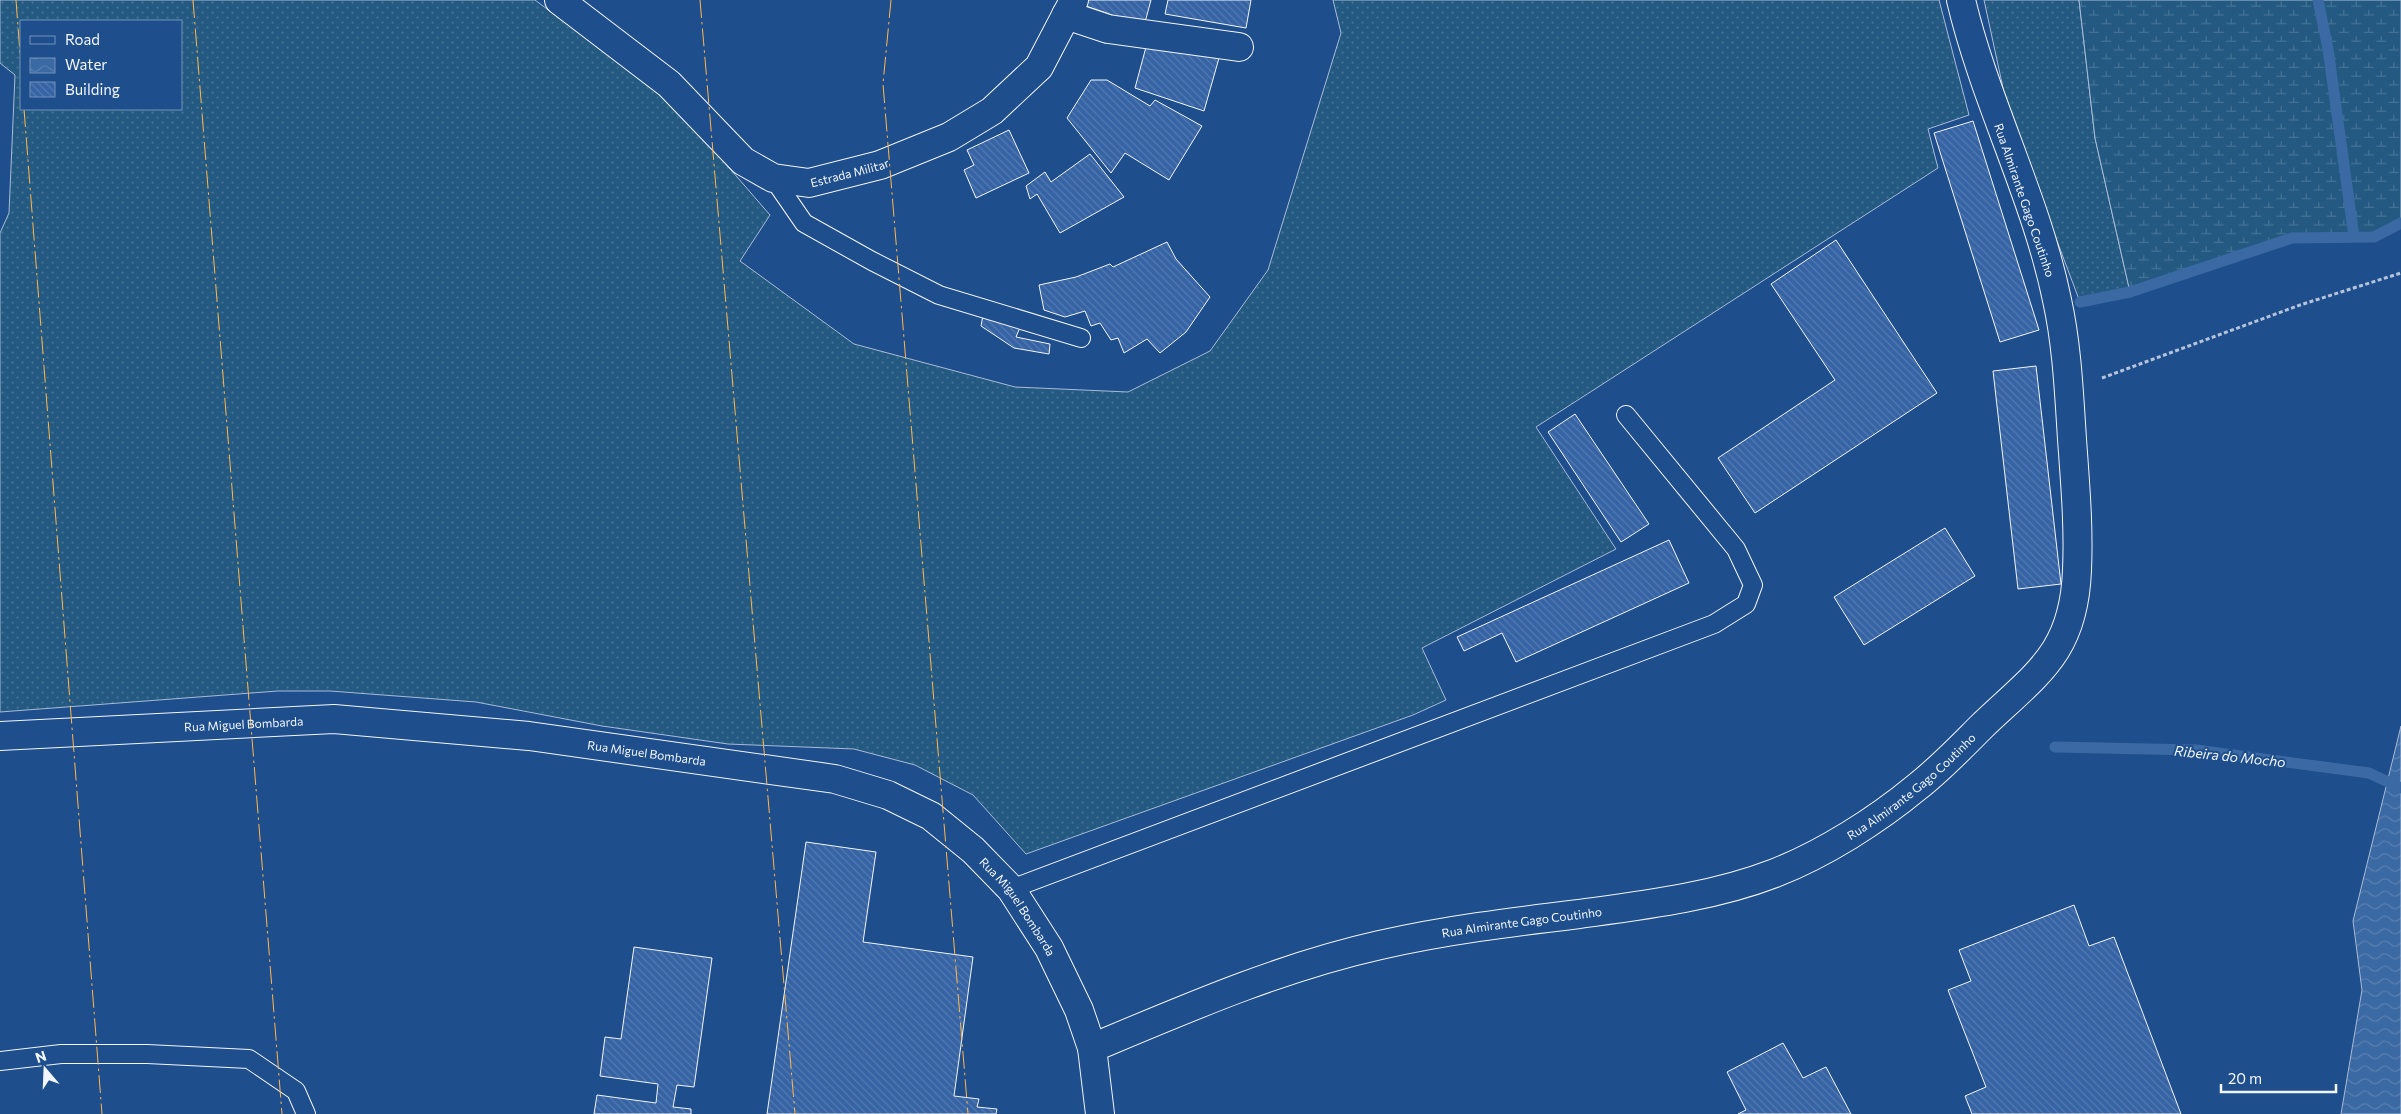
<svg xmlns="http://www.w3.org/2000/svg" width="2401" height="1114" viewBox="0 0 2401 1114" font-family="Commissioner,sans-serif">
<style>
.grass{fill:url(#grass-dots);stroke:#a8bbd7;fill-rule:evenodd}
.wetland{fill:url(#wetland-marsh);stroke:#a8bbd7}
.water{fill:url(#water-waves);stroke:#a8bbd7}
.lines{fill:none;stroke-linecap:round;stroke-linejoin:round}
.stream{stroke:#3b69a3;stroke-width:11}
.building{fill:url(#building-back-hatch);stroke:#f2f6ff}
.lane-casing{stroke:#f2f6ff;stroke-width:20}
.street-casing{stroke:#f2f6ff;stroke-width:30}
.secondary-casing{stroke:#f2f6ff;stroke-width:30}
.path{stroke:#b3c4dc;stroke-width:3;stroke-dasharray:4 2.5;stroke-linecap:butt}
.lane{stroke:#1f4e8c;stroke-width:18}
.street{stroke:#1f4e8c;stroke-width:28}
.secondary{stroke:#1f4e8c;stroke-width:28}
.power{stroke:#ffb74d;stroke-width:1;stroke-dasharray:18 4 2.5 4;stroke-linecap:butt}
.labels{text-anchor:middle;dominant-baseline:central;stroke-width:4;stroke-linejoin:round;paint-order:stroke}
.street-label{font-size:12px;fill:#f2f6ff;stroke:#1f4e8c}
.water-label{font-size:14px;font-style:italic;fill:#f2f6ff;stroke:#1f4e8c}
</style>
<defs>
<pattern id="grass-dots" width="8" height="8" patternUnits="userSpaceOnUse" patternTransform="scale(1.25)"><rect width="8" height="8" fill="#245a82"/><path d="M2 2h.1M6 6h.1" fill="none" stroke="#447295" stroke-width="1.8" stroke-linecap="round"/></pattern>
<pattern id="wetland-marsh" width="20" height="14" patternUnits="userSpaceOnUse" patternTransform="scale(1.25)"><rect width="20" height="14" fill="#245a82"/><path d="M1 5h8M5 5V1M11 12h8M15 12V8" fill="none" stroke="#447295"/></pattern>
<pattern id="water-waves" width="16" height="10" patternUnits="userSpaceOnUse" patternTransform="scale(1.25)"><rect width="16" height="10" fill="#3b69a3"/><path d="M0 5q4-4 8 0t8 0" fill="none" stroke="#587fb1"/></pattern>
<pattern id="building-back-hatch" width="6" height="6" patternUnits="userSpaceOnUse" patternTransform="scale(1.25)"><rect width="6" height="6" fill="#3563a3"/><path d="M-1 5l2 2M0 0l6 6M5-1l2 2" fill="none" stroke="#537ab1"/></pattern>
</defs>
<rect width="100%" height="100%" fill="#1f4e8c"/>
<!-- grass -->
<path class="grass" d="M 0,0 L 535,0 L 674,104 L 770,215 L 740,261 L 854,344 L 1015,387 L 1128,392 L 1210,351 L 1268,270 L 1341,33 L 1333,0 L 1939,0 L 1969,115 L 1928,129 L 1938,168 L 1536,427 L 1616,549 L 1422,648 L 1446,700 L 1413,715 L 1026,854 L 973,795 L 915,765 L 854,749 L 728,744 L 602,726 L 476,702 L 330,691 L 278,691 L 0,712 L 0,233 L 9,213 L 15,75 L 0,63 ZM 21,21 L 181,21 L 181,109 L 21,109 Z
M 1984,0 L 2079,0 L 2095,138 L 2130,292 L 2080,302 L 2008,111 Z"/>
<!-- wetland -->
<path class="wetland" d="M 2079,0 L 2401,0 L 2401,223 L 2374,237 L 2292,238 L 2130,292 L 2095,138 Z"/>
<!-- water -->
<path class="water" d="M 2401,726 L 2401,1114 L 2341,1114 L 2362,990 L 2353,921 Z"/>
<g class="lines">
<!-- stream -->
<path class="stream" d="M 2318,0 L 2328,49 L 2354,237
M 2080,302 L 2130,292 L 2292,238 L 2374,237 L 2401,223
M 2055,747 L 2196,750 L 2369,773 L 2401,788"/>
</g>
<!-- building -->
<path class="building" d="M 1088,0 L 1151,0 L 1144,26 L 1086,6 Z
M 1168,0 L 1251,0 L 1246,28 L 1165,14 Z
M 1146,47 L 1219,58 L 1204,111 L 1135,88 Z
M 1091,80 L 1107,80 L 1150,106 L 1155,100 L 1202,126 L 1169,180 L 1125,153 L 1111,173 L 1067,118 Z
M 1973,121 L 2039,330 L 2000,342 L 1934,133 Z
M 1009,130 L 1029,173 L 976,198 L 964,170 L 974,165 L 967,150 Z
M 1090,154 L 1124,197 L 1060,233 L 1037,194 L 1030,199 L 1026,186 L 1045,172 L 1051,182 Z
M 1836,240 L 1937,393 L 1755,513 L 1718,458 L 1835,380 L 1771,284 Z
M 1167,242 L 1176,259 L 1210,297 L 1186,332 L 1160,353 L 1147,339 L 1124,353 L 1118,338 L 1111,340 L 1100,323 L 1091,326 L 1085,311 L 1065,317 L 1044,310 L 1039,285 L 1076,277 L 1110,264 L 1113,267 Z
M 983,315 L 1021,325 L 1016,337 L 1050,344 L 1049,354 L 1014,348 L 981,326 Z
M 2036,366 L 2061,584 L 2018,589 L 1993,371 Z
M 1575,414 L 1649,524 L 1621,542 L 1548,432 Z
M 1945,528 L 1975,576 L 1864,645 L 1834,597 Z
M 1669,540 L 1689,583 L 1516,662 L 1502,633 L 1464,651 L 1457,637 Z
M 806,842 L 876,852 L 863,942 L 973,957 L 954,1096 L 979,1099 L 977,1107 L 997,1109 L 996,1114 L 767,1114 Z
M 2074,905 L 2089,946 L 2114,937 L 2181,1114 L 1972,1114 L 1965,1096 L 1986,1087 L 1948,990 L 1971,981 L 1959,950 Z
M 634,947 L 712,958 L 694,1087 L 677,1085 L 673,1107 L 691,1109 L 691,1114 L 594,1114 L 597,1095 L 656,1103 L 658,1084 L 600,1076 L 605,1037 L 621,1039 Z
M 1783,1043 L 1803,1078 L 1826,1067 L 1851,1114 L 1738,1114 L 1746,1110 L 1727,1072 Z"/>
<g class="lines">
<defs>
<path id="lane" d="M 773,178 L 804,223 L 872,261 L 939,295 L 1081,338
M 1011,889 L 1714,624 L 1746,604 L 1753,585 L 1736,549 L 1626,415
M 0,1061 L 61,1054 L 147,1054 L 249,1059 L 296,1091 L 306,1114"/>
<g id="street">
<path id="s1" d="M 559,0 L 669,84 L 743,161 L 773,178 L 809,183 L 880,165 L 949,137 L 992,111 L 1039,67 L 1074,0"/>
<path d="M 1066,15 L 1108,29 L 1239,47"/>
</g>
<g id="secondary">
<path id="s2" d="M 0,736 L 334,719 L 529,736 L 835,779 L 888,795 L 931,816 L 973,850 L 1011,889 L 1049,948 L 1079,1010 L 1092,1048 L 1100,1114"/>
<path id="s3" d="M 1092,1048 C 1185,1009 1281,967 1380,945 C 1446,930 1512,922 1579,914 C 1645,905 1713,897 1775,873 C 1824,854 1877,820 1917,787 C 1940,769 1960,748 1981,727 C 2036,674 2074,654 2077,570 C 2079,526 2075,482 2072,439 C 2069,393 2067,345 2057,300 C 2036,197 1985,102 1961,0"/>
</g>
</defs>
<!-- lane casing -->
<use href="#lane" class="lane-casing"/>
<!-- street casing -->
<use href="#street" class="street-casing"/>
<!-- secondary casing -->
<use href="#secondary" class="secondary-casing"/>
<!-- path -->
<path class="path" d="M 2102,378 L 2300,305 L 2401,273"/>
<!-- lane -->
<use href="#lane" class="lane"/>
<!-- street -->
<use href="#street" class="street"/>
<!-- secondary -->
<use href="#secondary" class="secondary"/>
<!-- power -->
<path class="power" d="M 16,0 L 21,67
M 193,0 L 282,1114
M 700,0 L 795,1114
M 891,0 L 883,84 L 968,1114
M 24,109 L 102,1114"/>
</g>
<g class="labels">
<!-- street labels -->
<g class="street-label">
<text stroke="none"><textPath href="#s1" startOffset="358">Estrada Militar</textPath></text>
<text transform="translate(2025 200) rotate(71)">Rua Almirante Gago Coutinho</text>
<text stroke="none"><textPath href="#s2" startOffset="244">Rua Miguel Bombarda</textPath></text>
<text stroke="none"><textPath href="#s2" startOffset="649">Rua Miguel Bombarda</textPath></text>
<text stroke="none"><textPath href="#s3" startOffset="871">Rua Almirante Gago Coutinho</textPath></text>
<text stroke="none"><textPath href="#s2" startOffset="1069">Rua Miguel Bombarda</textPath></text>
<text stroke="none"><textPath href="#s3" startOffset="450">Rua Almirante Gago Coutinho</textPath></text>
</g>
<!-- water labels -->
<g class="water-label">
<text transform="translate(2230 756) rotate(6)">Ribeira do Mocho</text>
</g>
</g>
<!-- legend -->
<rect x="20" y="20" width="162" height="90" fill="#1f4e8c" stroke="#7391ba"/>
<rect x="30" y="36" width="25" height="8" fill="#1f4e8c" stroke="#7391ba"/>
<text x="65" y="45" font-size="15" fill="#f2f6ff">Road</text>
<rect x="30" y="58" width="25" height="15" fill="url(#water-waves)" stroke="#7391ba"/>
<text x="65" y="70" font-size="15" fill="#f2f6ff">Water</text>
<rect x="30" y="82" width="25" height="15" fill="url(#building-back-hatch)" stroke="#7391ba"/>
<text x="65" y="95" font-size="15" fill="#f2f6ff">Building</text>
<!-- north arrow -->
<g transform="translate(45 1069) rotate(341)" stroke="#1f4e8c" stroke-width="4" paint-order="stroke">
<path d="M0-4L9 19L0 12L-9 19Z" fill="#f2f6ff"/>
<text y="-8" font-size="14" font-weight="bold" text-anchor="middle" fill="#f2f6ff">N</text>
</g>
<!-- scale -->
<path d="M2221 1084v8h115v-8" fill="none" stroke="#f2f6ff" stroke-width="2.5"/>
<text x="2228" y="1084" font-size="15" fill="#f2f6ff" stroke="#1f4e8c" stroke-width="4" paint-order="stroke">20 m</text>
</svg>
